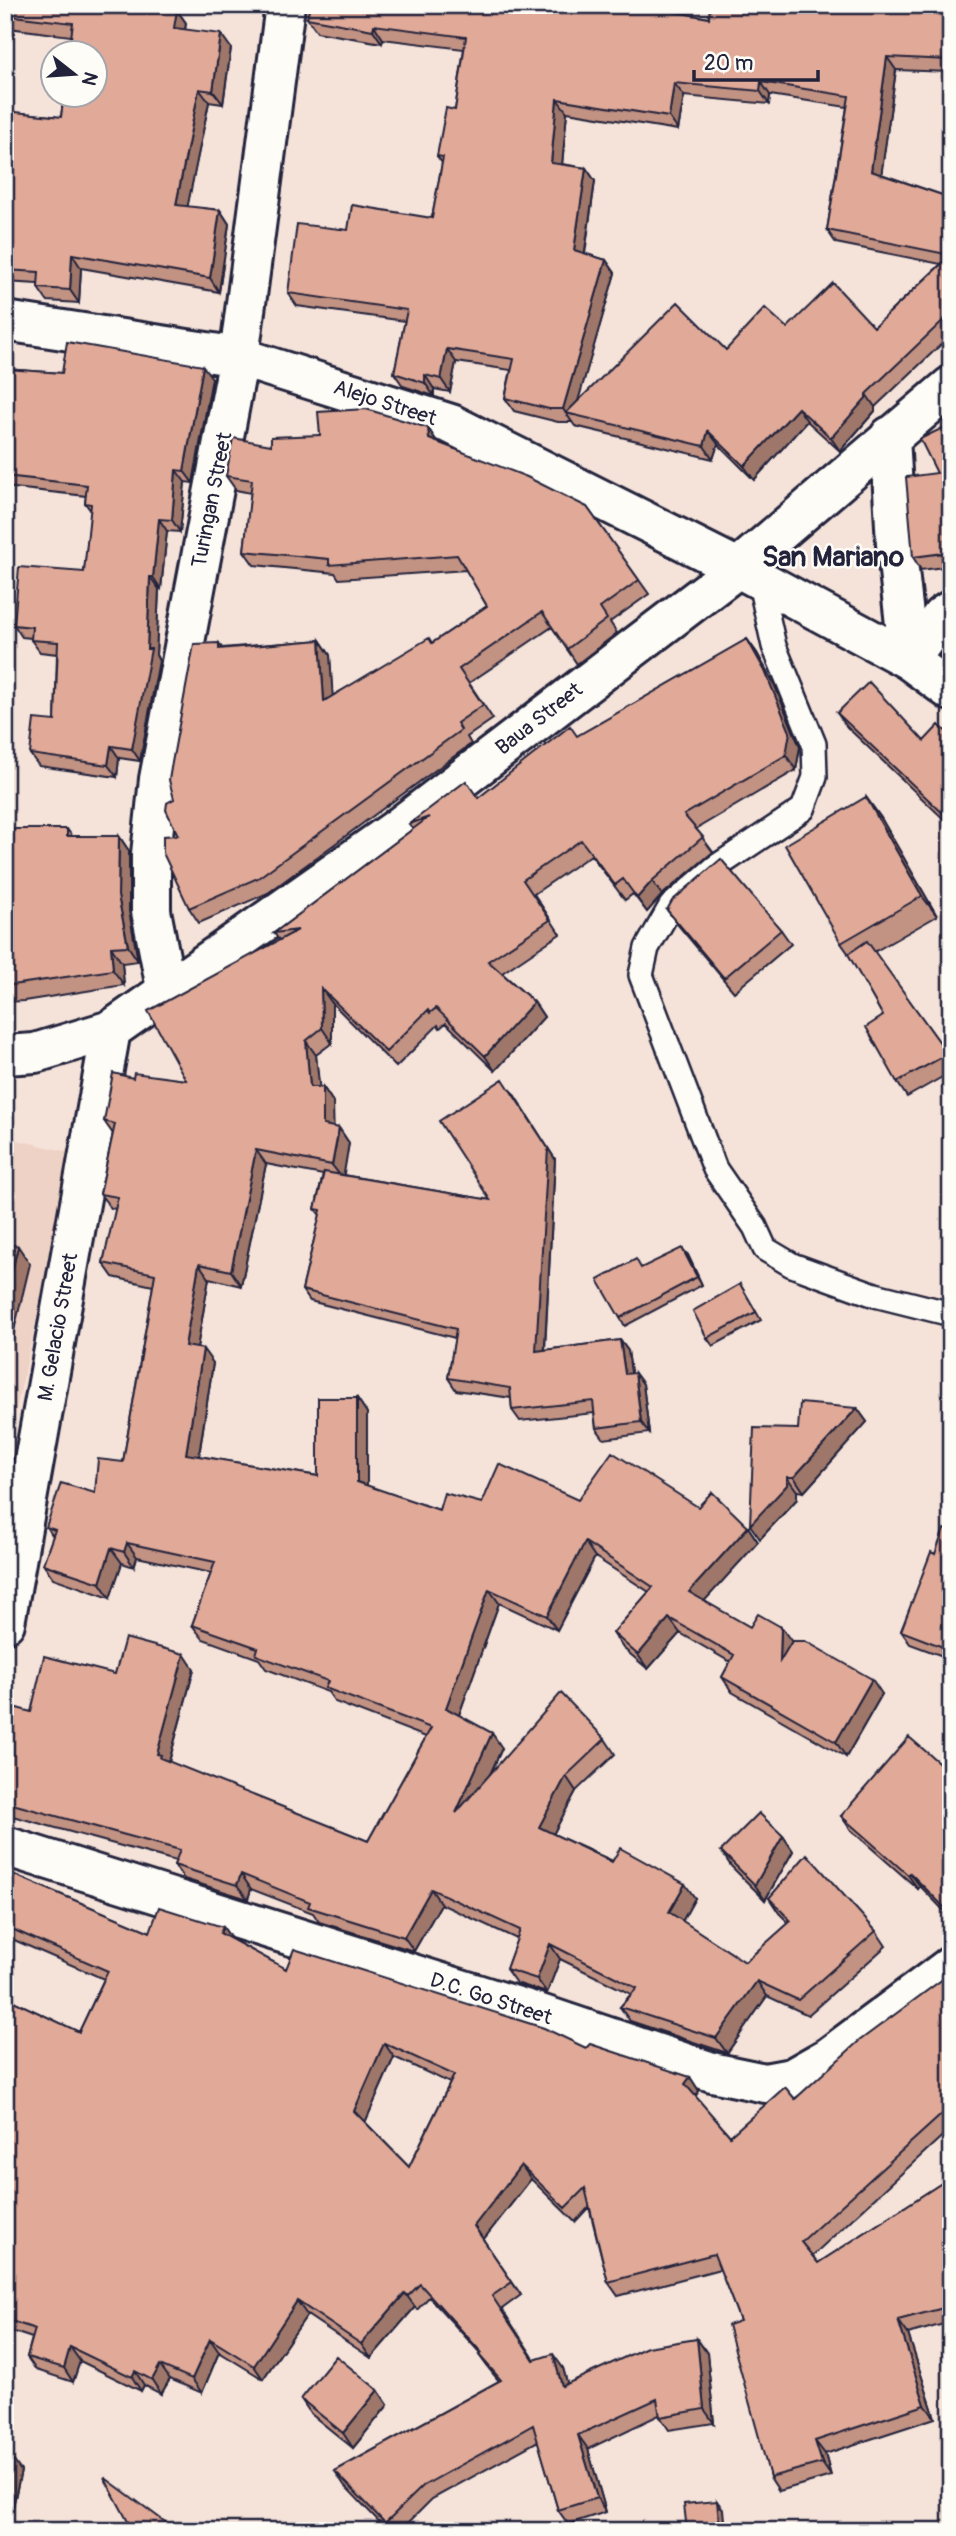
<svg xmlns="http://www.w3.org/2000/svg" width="956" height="2536" viewBox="0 0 956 2536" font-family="Pangolin,sans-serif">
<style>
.built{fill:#efd2c6}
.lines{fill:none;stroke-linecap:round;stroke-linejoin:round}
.lane-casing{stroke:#22223b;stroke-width:28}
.street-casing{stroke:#22223b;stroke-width:44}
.secondary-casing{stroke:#22223b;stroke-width:44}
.lane{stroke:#fdfcf7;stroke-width:23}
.street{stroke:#fdfcf7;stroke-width:38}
.secondary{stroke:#fdfcf7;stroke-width:38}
.wall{fill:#c29283;stroke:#22223b;stroke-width:2;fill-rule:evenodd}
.shaded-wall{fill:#9e776a;stroke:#22223b;stroke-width:2}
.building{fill:#e1aa98;stroke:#22223b;stroke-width:2;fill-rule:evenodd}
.labels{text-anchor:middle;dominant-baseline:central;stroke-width:5;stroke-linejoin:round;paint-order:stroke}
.street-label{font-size:21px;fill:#22223b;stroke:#fdfcf7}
.district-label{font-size:28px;font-weight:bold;fill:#22223b;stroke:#fdfcf7}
</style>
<rect width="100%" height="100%" fill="#f5e3da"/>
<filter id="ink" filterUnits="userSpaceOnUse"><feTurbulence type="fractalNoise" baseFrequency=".0143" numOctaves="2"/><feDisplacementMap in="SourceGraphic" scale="14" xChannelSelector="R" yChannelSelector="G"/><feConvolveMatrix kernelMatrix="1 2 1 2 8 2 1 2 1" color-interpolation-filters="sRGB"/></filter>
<g filter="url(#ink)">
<!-- built -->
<path class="built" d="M 5,1137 L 73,1153 L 5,1461 Z"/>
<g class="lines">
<defs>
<path id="lane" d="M 759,579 L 774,646 L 814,744 L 815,777 L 803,809 L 716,867 L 671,906 L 647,948 L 641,975 L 715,1169 L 755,1227 L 765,1249 L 792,1265 L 875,1295 L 951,1314"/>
<path id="street" d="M 5,321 L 239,357 L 451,424 L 738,568
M 909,660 L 942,616 L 951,610
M 167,993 L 151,911 L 151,854 L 159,779 L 239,357 L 285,5
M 5,1055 L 35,1053 L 111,1030
M 5,1846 L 534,2012 L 712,2072 L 765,2083 L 792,2078 L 829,2057 L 951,1966"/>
<path id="secondary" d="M 890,436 L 896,544 L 909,660
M 738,568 L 909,660 L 951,691
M 5,1623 L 111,1030 L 395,830 L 738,568 L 951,386"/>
</defs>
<!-- lane casing -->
<use href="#lane" class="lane-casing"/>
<!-- street casing -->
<use href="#street" class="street-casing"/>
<!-- secondary casing -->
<use href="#secondary" class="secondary-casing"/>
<!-- lane -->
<use href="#lane" class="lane"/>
<!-- street -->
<use href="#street" class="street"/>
<!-- secondary -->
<use href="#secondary" class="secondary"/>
</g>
<!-- wall -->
<path class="wall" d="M 5,5 L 178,7 L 177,10 L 186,23 L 185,30 L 231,48 L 223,104 L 209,102 L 187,207 L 220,210 L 229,224 L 219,292 L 81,268 L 79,303 L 47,301 L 38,288 L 38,284 L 5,282 L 5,111 L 61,117 L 71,36 L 8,28 L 8,36 L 5,36 Z
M 652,5 L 652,8 L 709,18 L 951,5 L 951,115 L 949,112 L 949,72 L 896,70 L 881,174 L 951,198 L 951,335 L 875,407 L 875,411 L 840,451 L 807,421 L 754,480 L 718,444 L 713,459 L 575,426 L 572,422 L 558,422 L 514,411 L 505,398 L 511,370 L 456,362 L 450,392 L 434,389 L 434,396 L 403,386 L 394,373 L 405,321 L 297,306 L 288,293 L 348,230 L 432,218 L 442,163 L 437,156 L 455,110 L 464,49 L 383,39 L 382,43 L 317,32 L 307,18 ZM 770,95 L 847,107 L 827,230 L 836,243 L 941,264 L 874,327 L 787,328 L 726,350 L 578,400 L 615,273 L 606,260 L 585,254 L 595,181 L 586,168 L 562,164 L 567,112 L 678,130 L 684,96 L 769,104 Z
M 5,369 L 62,373 L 212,378 L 193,483 L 185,482 L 180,532 L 167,531 L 161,589 L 159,589 L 156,655 L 159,661 L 140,761 L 119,758 L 117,777 L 39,766 L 30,754 L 55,721 L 57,654 L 40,652 L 31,640 L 31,638 L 22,637 L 14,625 L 84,572 L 91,511 L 85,503 L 86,496 L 5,487 Z
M 951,424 L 951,566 L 921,570 L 913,557 Z
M 428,428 L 437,442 L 587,507 L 649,594 L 610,622 L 617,633 L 577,664 L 552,627 L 469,683 L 493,719 L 467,737 L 471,744 L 268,893 L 199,923 L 189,908 L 178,835 L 174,799 L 219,643 L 222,648 L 320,640 L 330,655 L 332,696 L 432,643 L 487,606 L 466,570 L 339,579 L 335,573 L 254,565 L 244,551 L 251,493 L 236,490 L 226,476 L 271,445 L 320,435 Z
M 747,639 L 757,653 L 775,686 L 800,747 L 796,770 L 696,829 L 713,852 L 662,895 L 647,912 L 633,894 L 625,900 L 591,855 L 534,894 L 560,934 L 502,973 L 534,1002 L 544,1017 L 495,1071 L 446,1023 L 440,1028 L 438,1025 L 396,1067 L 332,1003 L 332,1043 L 316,1055 L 319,1087 L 323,1087 L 333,1102 L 333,1127 L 339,1128 L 349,1143 L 343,1175 L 490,1200 L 511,1090 L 555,1159 L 545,1350 L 620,1340 L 628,1351 L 631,1373 L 643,1384 L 649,1433 L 604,1439 L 596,1428 L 594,1413 L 520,1421 L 512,1410 L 511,1398 L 456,1390 L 448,1378 L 455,1338 L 310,1301 L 302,1290 L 320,1215 L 315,1209 L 323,1175 L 266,1164 L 241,1286 L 209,1278 L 197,1348 L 213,1363 L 199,1456 L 318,1476 L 357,1398 L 367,1413 L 367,1486 L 439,1510 L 482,1503 L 578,1500 L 698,1507 L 748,1527 L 758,1542 L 704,1601 L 750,1627 L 792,1642 L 882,1694 L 846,1757 L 732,1692 L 722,1677 L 730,1662 L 680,1633 L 648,1669 L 623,1648 L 613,1633 L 649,1592 L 595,1557 L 557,1630 L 499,1603 L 459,1715 L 502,1748 L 491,1773 L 605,1739 L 615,1754 L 576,1791 L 553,1834 L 695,1898 L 682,1921 L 745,1962 L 789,1923 L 779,1913 L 769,1898 L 876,1931 L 886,1946 L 808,2015 L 767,1996 L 727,2053 L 630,2021 L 620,2007 L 631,1994 L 560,1959 L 547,1993 L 516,1983 L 506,1969 L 517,1939 L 441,1904 L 414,1951 L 319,1922 L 313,1913 L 251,1889 L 248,1899 L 184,1879 L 174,1865 L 176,1861 L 5,1814 L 5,1721 L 31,1712 L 115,1674 L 194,1669 L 169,1762 L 368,1841 L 426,1737 L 335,1702 L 328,1692 L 266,1669 L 259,1659 L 203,1639 L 192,1625 L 211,1573 L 137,1557 L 134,1567 L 122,1563 L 110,1598 L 53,1578 L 43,1564 L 53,1536 L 46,1527 L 95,1493 L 123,1462 L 153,1286 L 113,1277 L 103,1263 L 116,1209 L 111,1208 L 100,1194 L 113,1134 L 104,1121 L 133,1078 L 186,1080 L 279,940 L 274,933 L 413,829 L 409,824 L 478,798 L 577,736 Z
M 837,713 L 924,741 L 951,736 L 951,826 L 847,727 Z
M 866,797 L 881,818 L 937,916 L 874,952 L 951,1058 L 951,1072 L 907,1097 L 897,1082 L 883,1016 L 848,953 L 841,943 Z
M 5,829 L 67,829 L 72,836 L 119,836 L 129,851 L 129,911 L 138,961 L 122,963 L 124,985 L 24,1001 L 5,1002 Z
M 667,910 L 781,930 L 791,944 L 734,992 L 677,924 Z
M 688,1255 L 702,1285 L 625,1326 L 620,1318 Z
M 740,1284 L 761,1320 L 713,1346 L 707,1338 Z
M 857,1408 L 867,1422 L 804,1492 L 797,1491 L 797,1499 L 760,1539 L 798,1429 Z
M 951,1532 L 951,1659 L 910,1644 L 901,1631 L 935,1554 Z
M 951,1773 L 951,1918 L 920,1886 L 918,1889 L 851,1830 L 841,1816 Z
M 783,1836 L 793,1851 L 765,1900 L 731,1866 L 721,1851 Z
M 5,1871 L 150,1932 L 223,1927 L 232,1940 L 286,1969 L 586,2048 L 690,2077 L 699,2091 L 695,2097 L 730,2136 L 795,2099 L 951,1973 L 951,2128 L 812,2256 L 818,2263 L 951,2177 L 951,2322 L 908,2334 L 935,2418 L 825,2454 L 831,2476 L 779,2491 L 770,2477 L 740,2321 L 720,2269 L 618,2296 L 608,2282 L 589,2207 L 575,2222 L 531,2179 L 483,2240 L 521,2295 L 502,2309 L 535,2360 L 563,2368 L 567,2384 L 697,2339 L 707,2353 L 714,2423 L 669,2430 L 659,2415 L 588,2449 L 606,2512 L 568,2524 L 558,2510 L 538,2441 L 432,2499 L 400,2531 L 388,2531 L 344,2485 L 335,2471 L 499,2381 L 489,2369 L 479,2355 L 481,2354 L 429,2297 L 417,2310 L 415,2307 L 371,2358 L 307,2315 L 263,2379 L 219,2352 L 202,2393 L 170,2379 L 161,2394 L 144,2385 L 141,2391 L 80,2361 L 73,2382 L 36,2370 L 27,2357 L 32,2338 L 5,2329 L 5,1997 L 79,2032 L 104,1979 L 5,1936 ZM 394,2057 L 450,2083 L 409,2167 L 365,2122 Z
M 378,2390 L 388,2405 L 353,2448 L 311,2414 L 301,2399 Z
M 5,2456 L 21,2471 L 12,2511 L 5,2510 Z"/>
<!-- shaded-wall -->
<path class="shaded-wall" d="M 166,5 L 176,5 L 178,7 L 177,10 L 186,23 L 183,42 L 174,28 L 166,8 Z
M 641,5 L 652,5 L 650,20 L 641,6 Z
M 945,5 L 951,5 L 951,24 L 945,16 Z
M 5,24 L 8,28 L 8,36 L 5,32 Z
M 374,25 L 383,39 L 382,43 L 373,30 Z
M 221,34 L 231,48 L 223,104 L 213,91 Z
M 887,57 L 896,70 L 880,184 L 871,171 Z
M 761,82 L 770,95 L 769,104 L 760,91 Z
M 674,83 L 684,96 L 678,130 L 669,117 Z
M 199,89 L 209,102 L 185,219 L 176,205 Z
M 557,99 L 567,112 L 561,176 L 551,163 Z
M 586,168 L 595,181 L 583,264 L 574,250 Z
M 220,210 L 229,224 L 219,292 L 210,278 Z
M 72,254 L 81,268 L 79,303 L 70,290 Z
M 606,260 L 615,273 L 574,415 L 566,413 L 572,422 L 563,409 Z
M 447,349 L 456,362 L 450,392 L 441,379 Z
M 203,366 L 212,378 L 193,483 L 184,471 Z
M 425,375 L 434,389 L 434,396 L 425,383 Z
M 866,394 L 875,407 L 875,411 L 840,451 L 831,438 Z
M 798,408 L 807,421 L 754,480 L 744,466 Z
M 428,428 L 438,443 L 429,439 Z
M 708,431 L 718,444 L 713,459 L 704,446 Z
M 176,470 L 185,482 L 180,532 L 172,520 Z
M 159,519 L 167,531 L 161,589 L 153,577 Z
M 150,577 L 159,589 L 156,655 L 159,661 L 140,761 L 132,749 L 147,649 Z
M 747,639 L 757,653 L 775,686 L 800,747 L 796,770 L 786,755 Z
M 320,640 L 330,655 L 334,715 L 324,701 Z
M 111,746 L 119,758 L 117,777 L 108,765 Z
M 866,797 L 881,818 L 937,916 L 922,896 Z
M 119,836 L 129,851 L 129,911 L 138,961 L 128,946 L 118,896 Z
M 652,881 L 662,895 L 647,912 L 637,898 Z
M 111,947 L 122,963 L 124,985 L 113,970 Z
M 321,988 L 332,1003 L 332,1043 L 322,1028 Z
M 534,1002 L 544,1017 L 495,1071 L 485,1056 Z
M 306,1041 L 316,1055 L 321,1102 L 310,1087 Z
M 323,1087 L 333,1102 L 334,1140 L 323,1125 Z
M 511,1090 L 555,1159 L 544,1362 L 536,1351 Z
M 339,1128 L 349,1143 L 343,1179 L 332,1165 Z
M 256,1150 L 266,1164 L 241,1286 L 231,1271 Z
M 18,1246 L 30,1264 L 5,1368 L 5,1300 Z
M 682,1248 L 688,1255 L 702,1285 L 697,1277 Z
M 199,1264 L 209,1278 L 195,1360 L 185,1346 Z
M 620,1340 L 628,1351 L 633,1386 L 625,1374 Z
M 203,1349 L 213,1363 L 197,1468 L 186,1454 Z
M 635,1373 L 643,1384 L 649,1433 L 641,1422 Z
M 357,1398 L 367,1413 L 367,1497 L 357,1482 Z
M 857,1408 L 867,1422 L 804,1492 L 794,1477 Z
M 787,1477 L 797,1491 L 797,1499 L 760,1539 L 750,1525 Z
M 748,1527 L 758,1542 L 699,1607 L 689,1592 Z
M 585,1542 L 595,1557 L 557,1630 L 547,1616 Z
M 127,1543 L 137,1557 L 134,1567 L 124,1552 Z
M 111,1548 L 122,1563 L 110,1598 L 100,1583 Z
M 489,1589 L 499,1603 L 456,1723 L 446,1708 Z
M 669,1618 L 680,1633 L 648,1669 L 638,1655 Z
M 781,1627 L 792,1642 L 780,1661 Z
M 184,1654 L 194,1669 L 168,1765 L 170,1773 L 157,1754 Z
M 872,1679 L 882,1694 L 846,1757 L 836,1742 Z
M 492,1733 L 502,1748 L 466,1827 L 456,1813 Z
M 566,1776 L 576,1791 L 549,1842 L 539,1827 Z
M 783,1836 L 793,1851 L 765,1900 L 755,1885 Z
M 910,1873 L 920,1886 L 918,1889 L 908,1875 Z
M 241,1874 L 251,1889 L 248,1899 L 237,1885 Z
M 685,1884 L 695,1898 L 679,1927 L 669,1912 Z
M 431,1889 L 441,1904 L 414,1951 L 404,1937 Z
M 223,1927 L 232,1940 L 220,1933 Z
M 550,1944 L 560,1959 L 547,1993 L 537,1979 Z
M 757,1981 L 767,1996 L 727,2053 L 716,2038 Z
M 384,2043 L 394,2057 L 364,2125 L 354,2111 Z
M 690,2077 L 699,2091 L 694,2098 L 685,2084 Z
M 521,2165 L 531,2179 L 483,2240 L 521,2295 L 474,2226 Z
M 405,2293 L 415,2307 L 371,2358 L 361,2344 Z
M 297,2301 L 307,2315 L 263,2379 L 254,2366 Z
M 898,2320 L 908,2334 L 935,2418 L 925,2405 Z
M 210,2339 L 219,2352 L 202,2393 L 192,2379 Z
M 697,2339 L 707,2353 L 714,2423 L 704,2409 Z
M 70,2347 L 80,2361 L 73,2382 L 64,2368 Z
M 553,2354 L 563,2368 L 572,2400 L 562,2386 Z
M 160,2365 L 170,2379 L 161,2394 L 152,2380 Z
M 135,2371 L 144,2385 L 141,2391 L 132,2377 Z
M 378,2390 L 388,2405 L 353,2448 L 343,2433 Z
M 578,2435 L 588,2449 L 606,2512 L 597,2498 Z
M 815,2441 L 825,2454 L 831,2476 L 822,2463 Z
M 11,2457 L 21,2471 L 12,2511 L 5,2502 L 5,2484 Z
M 717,2501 L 723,2509 L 725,2531 L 720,2531 Z"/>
<!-- building -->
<path class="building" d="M 5,5 L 166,5 L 166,8 L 177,10 L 174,28 L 221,34 L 213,91 L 199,89 L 176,205 L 220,210 L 210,278 L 72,254 L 70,290 L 38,288 L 39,272 L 5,270 L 5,111 L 61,117 L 64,94 L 94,94 L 94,52 L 69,52 L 73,23 L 5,15 Z
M 310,5 L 641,5 L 641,6 L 709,18 L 710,5 L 945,5 L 945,16 L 951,16 L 951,112 L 949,112 L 949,60 L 887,57 L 871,171 L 951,198 L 951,308 L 950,309 L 951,313 L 866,394 L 866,398 L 831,438 L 798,408 L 744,466 L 708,431 L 704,446 L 566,413 L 678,302 L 726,350 L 765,308 L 787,328 L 833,283 L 874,327 L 951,255 L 827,230 L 849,96 L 761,82 L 760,91 L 674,83 L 669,117 L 557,99 L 551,163 L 586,168 L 574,250 L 606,260 L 563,409 L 549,409 L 505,398 L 514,359 L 447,349 L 441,379 L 425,375 L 425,383 L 394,373 L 407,310 L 288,293 L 297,224 L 348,230 L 352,205 L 432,218 L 443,157 L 437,156 L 446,108 L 455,110 L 466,37 L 374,25 L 373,30 L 307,18 Z
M 67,342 L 203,366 L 184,471 L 176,470 L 172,520 L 159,519 L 153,577 L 150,577 L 147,649 L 151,649 L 132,749 L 111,746 L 108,765 L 30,754 L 34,719 L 55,721 L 58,642 L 31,640 L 32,627 L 14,625 L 19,567 L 84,572 L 91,504 L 85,503 L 87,485 L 5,476 L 5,369 L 62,373 Z
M 366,409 L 428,428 L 429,439 L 527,477 L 587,507 L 639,580 L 600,608 L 607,619 L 567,649 L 542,612 L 459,669 L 483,705 L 457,723 L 461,730 L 258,878 L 189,908 L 163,853 L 163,836 L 178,835 L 166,810 L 167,803 L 174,799 L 169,780 L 171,768 L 194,644 L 219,643 L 219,649 L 320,640 L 324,701 L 429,638 L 432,643 L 487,606 L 457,555 L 329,565 L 329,559 L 244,551 L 252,480 L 226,476 L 233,438 L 271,445 L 271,437 L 320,435 L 318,412 Z
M 951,424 L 951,552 L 913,557 L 906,477 L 937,473 L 920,439 Z
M 747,639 L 765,671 L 790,732 L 786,755 L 684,815 L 703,837 L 652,881 L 637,898 L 623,879 L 615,885 L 581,840 L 523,880 L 550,920 L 488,961 L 534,1002 L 485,1056 L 436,1008 L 430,1013 L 428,1010 L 386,1052 L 321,988 L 322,1028 L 306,1041 L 310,1087 L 323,1087 L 323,1125 L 339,1128 L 332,1165 L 256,1150 L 231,1271 L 199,1264 L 185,1346 L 203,1349 L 186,1454 L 318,1476 L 318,1398 L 357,1398 L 357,1482 L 439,1510 L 444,1493 L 482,1503 L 499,1464 L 578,1500 L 612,1452 L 698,1507 L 712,1492 L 748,1527 L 689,1592 L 750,1627 L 758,1614 L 781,1627 L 780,1661 L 792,1641 L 805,1641 L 872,1679 L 836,1742 L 722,1677 L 734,1655 L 669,1618 L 638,1655 L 613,1633 L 653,1587 L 585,1542 L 547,1616 L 489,1589 L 446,1708 L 492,1733 L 456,1813 L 561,1693 L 605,1739 L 566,1776 L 539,1827 L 612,1862 L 620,1848 L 685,1884 L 669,1912 L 745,1962 L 791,1921 L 769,1898 L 807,1854 L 876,1931 L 798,2000 L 757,1981 L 716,2038 L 620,2007 L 637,1988 L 550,1944 L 537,1979 L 506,1969 L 520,1930 L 431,1889 L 404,1937 L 308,1907 L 310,1902 L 241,1874 L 237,1885 L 174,1865 L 180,1850 L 5,1802 L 5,1721 L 10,1706 L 31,1712 L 44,1656 L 115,1674 L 125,1638 L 184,1654 L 157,1754 L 161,1755 L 160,1758 L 368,1841 L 431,1728 L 325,1688 L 328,1681 L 256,1655 L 258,1648 L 192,1625 L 215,1562 L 127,1543 L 124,1552 L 111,1548 L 100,1583 L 43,1564 L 55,1530 L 46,1527 L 61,1483 L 95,1493 L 98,1459 L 123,1462 L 155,1274 L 103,1263 L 118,1197 L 100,1194 L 115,1124 L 104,1121 L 113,1073 L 133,1078 L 134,1073 L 186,1080 L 148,1011 L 298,930 L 274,933 L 429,817 L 409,824 L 466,781 L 478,798 L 570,726 L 577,736 Z
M 869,682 L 924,741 L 939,725 L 951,736 L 951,821 L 837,713 Z
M 866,797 L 922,896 L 841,943 L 785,845 Z
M 5,829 L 67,829 L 67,836 L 119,836 L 118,896 L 128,946 L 111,947 L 113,970 L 5,986 Z
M 721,859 L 781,930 L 724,978 L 667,910 L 672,901 Z
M 867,941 L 948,1054 L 897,1082 L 866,1027 L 883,1016 L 848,954 Z
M 503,1079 L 548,1148 L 536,1351 L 620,1340 L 625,1374 L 635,1373 L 641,1422 L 596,1428 L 593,1401 L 512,1410 L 510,1388 L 448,1378 L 456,1329 L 302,1290 L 321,1210 L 315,1209 L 324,1172 L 490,1200 L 439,1121 Z
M 5,1243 L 18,1246 L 5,1300 Z
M 682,1248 L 697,1277 L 620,1318 L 598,1280 L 636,1259 L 641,1268 Z
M 740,1284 L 756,1312 L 707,1338 L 693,1311 Z
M 800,1403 L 857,1408 L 794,1477 L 787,1477 L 787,1485 L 750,1525 L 754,1428 L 798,1429 Z
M 944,1529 L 951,1532 L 951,1650 L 901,1631 L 931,1552 L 935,1554 Z
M 909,1737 L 951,1773 L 951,1914 L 910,1873 L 908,1875 L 841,1816 Z
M 759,1813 L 783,1836 L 755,1885 L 721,1851 Z
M 5,1871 L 150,1932 L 159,1907 L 223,1927 L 220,1933 L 286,1969 L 294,1949 L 544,2028 L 586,2048 L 590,2044 L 690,2077 L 685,2084 L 730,2136 L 785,2087 L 795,2099 L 859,2041 L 951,1973 L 951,2106 L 801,2242 L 818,2263 L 951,2177 L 951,2306 L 898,2320 L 925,2405 L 815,2441 L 822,2463 L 770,2477 L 728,2325 L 740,2321 L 714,2254 L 608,2282 L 585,2188 L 565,2208 L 521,2165 L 474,2226 L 512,2282 L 492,2296 L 534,2360 L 553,2354 L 562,2386 L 647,2347 L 697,2339 L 704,2409 L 660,2417 L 657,2399 L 578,2435 L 597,2498 L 558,2510 L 533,2425 L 423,2486 L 385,2523 L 335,2471 L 501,2380 L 479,2355 L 482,2353 L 420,2284 L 408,2296 L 405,2293 L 361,2344 L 297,2301 L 254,2366 L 210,2339 L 192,2379 L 160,2365 L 152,2380 L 135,2371 L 132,2377 L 70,2347 L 64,2368 L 27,2357 L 35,2329 L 5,2319 L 5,1997 L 79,2032 L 108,1971 L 5,1926 ZM 384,2043 L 454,2075 L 409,2167 L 354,2111 Z
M 336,2356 L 378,2390 L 343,2433 L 301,2399 Z
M 5,2456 L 11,2457 L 5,2484 Z
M 104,2477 L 176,2530 L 176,2531 L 133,2531 Z
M 717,2501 L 720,2531 L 687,2531 L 684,2504 Z"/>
</g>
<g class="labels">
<!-- street labels -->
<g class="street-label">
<text transform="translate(385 403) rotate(18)">Alejo Street</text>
<text transform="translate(212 500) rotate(-79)">Turingan Street</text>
<text transform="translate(539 719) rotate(-38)">Baua Street</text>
<text transform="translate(58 1327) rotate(-80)">M. Gelacio Street</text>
<text transform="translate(491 1999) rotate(18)">D.C. Go Street</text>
</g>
<!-- district labels -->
<g class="district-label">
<text x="833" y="557">San Mariano</text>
</g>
</g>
<!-- margin -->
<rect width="956" height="2536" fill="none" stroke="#fdfcf7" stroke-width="28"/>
<rect x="14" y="14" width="928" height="2508" fill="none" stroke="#22223b" stroke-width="2.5" filter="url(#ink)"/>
<!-- north arrow -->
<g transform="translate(74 74) rotate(107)"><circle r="33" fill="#fdfcf7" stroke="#a5a5ac" stroke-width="2"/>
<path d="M0-5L12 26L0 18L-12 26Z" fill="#22223b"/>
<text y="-10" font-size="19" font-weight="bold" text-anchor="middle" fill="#22223b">N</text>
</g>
<!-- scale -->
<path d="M694 70v10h124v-10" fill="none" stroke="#22223b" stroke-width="3.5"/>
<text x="704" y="70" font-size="21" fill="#22223b" stroke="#fdfcf7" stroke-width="5" paint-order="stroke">20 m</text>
</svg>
